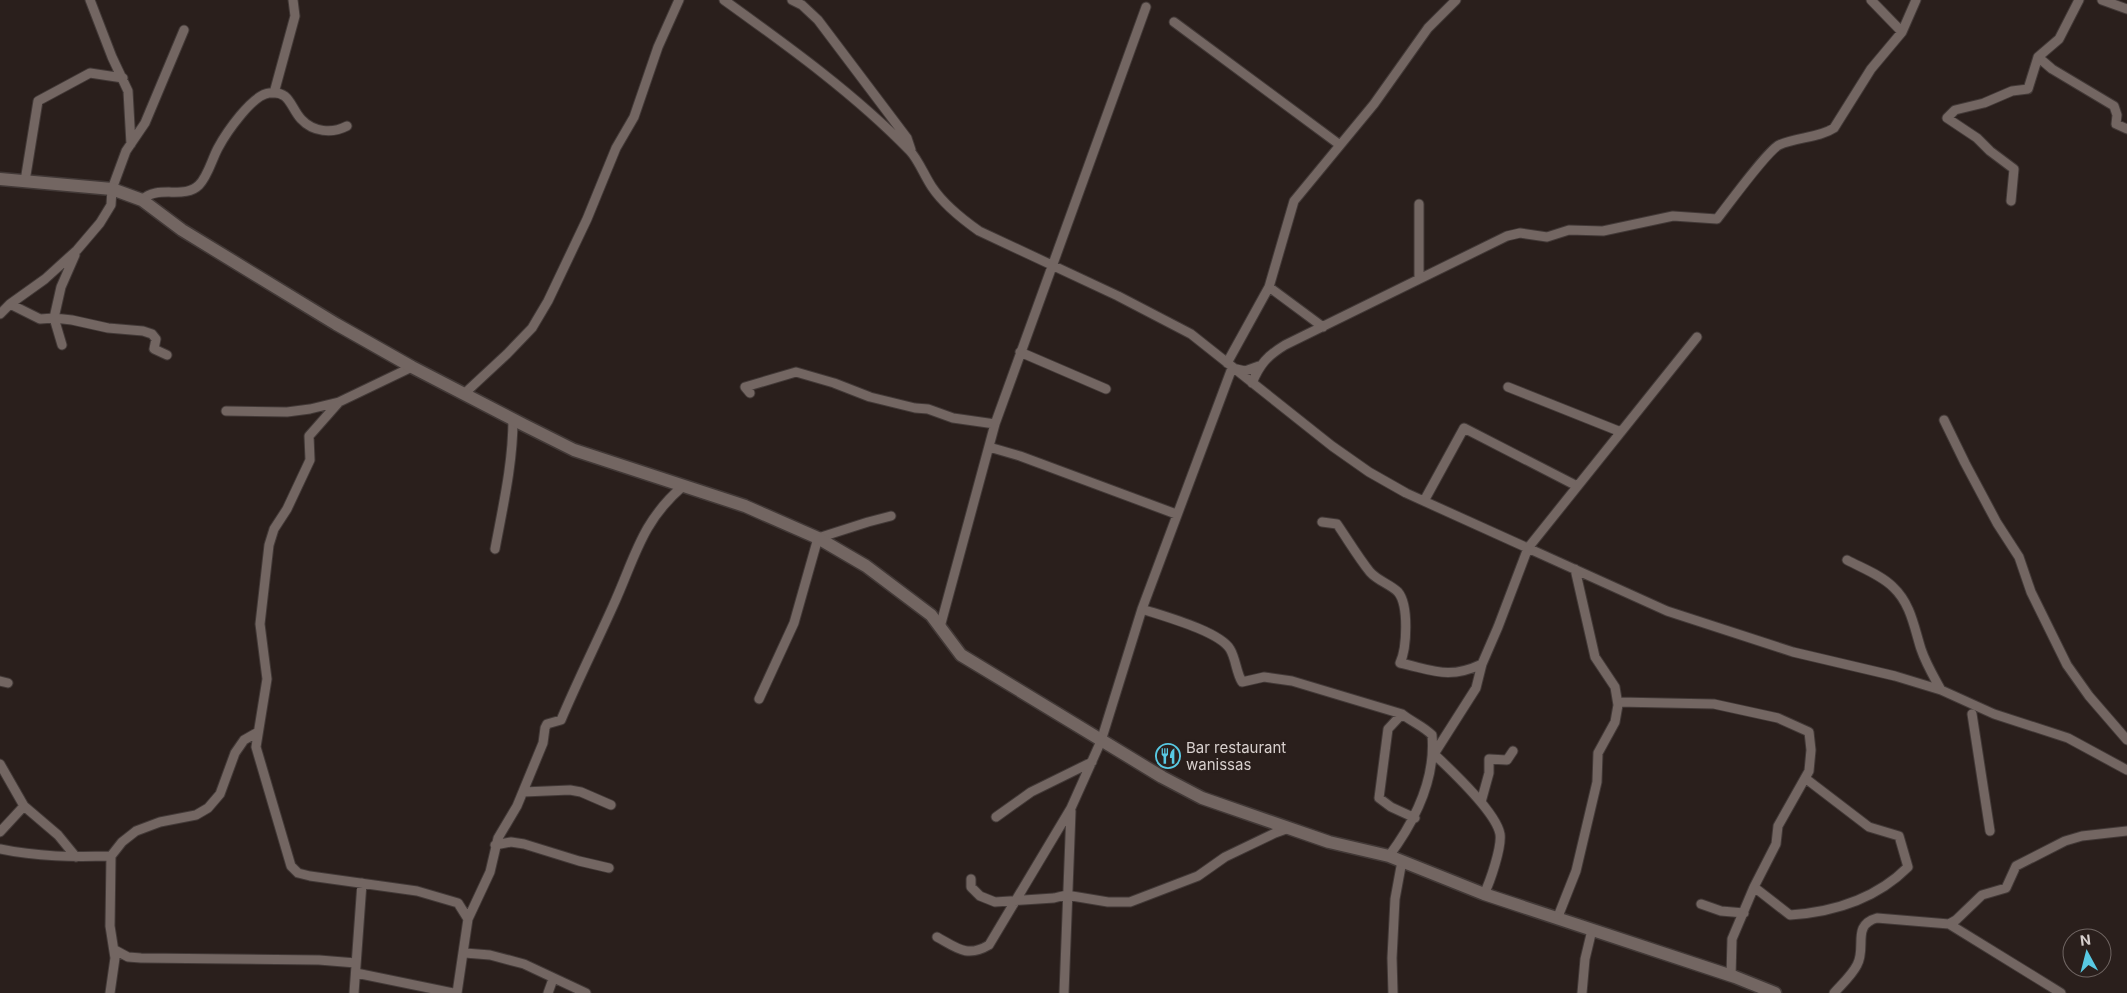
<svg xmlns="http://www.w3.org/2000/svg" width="2127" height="993" viewBox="0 0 2127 993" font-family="Inter,sans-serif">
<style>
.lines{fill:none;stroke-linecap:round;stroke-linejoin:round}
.minor-casing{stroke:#423937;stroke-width:11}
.secondary-casing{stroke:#423937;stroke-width:15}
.minor{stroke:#736662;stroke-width:9}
.secondary{stroke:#736662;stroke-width:12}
.labels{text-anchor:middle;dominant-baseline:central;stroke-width:5;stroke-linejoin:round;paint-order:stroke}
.poi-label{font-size:15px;fill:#d8d0ce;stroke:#2a1f1c;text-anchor:start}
</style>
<rect width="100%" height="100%" fill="#2a1f1c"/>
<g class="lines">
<defs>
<path id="minor" d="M 90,0 L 112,57 L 128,91 L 131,144
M 724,0 C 788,46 856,95 910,151 C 918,159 925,177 932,187 C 944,205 962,219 979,231 L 1118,296 L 1191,334 L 1332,446 L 1369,472 L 1406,493 L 1667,611 L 1793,652 L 1895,676 L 1941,690 L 1994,714 L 2068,738 L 2127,770
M 792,0 L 802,5 L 818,20 L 907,138 L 911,150
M 1871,0 L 1902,32
M 2102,0 L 2127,9
M 1174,22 L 1340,145
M 2038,57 L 2052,69 L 2114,106 L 2117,115 L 2116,124 L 2127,129
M 274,93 L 295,16 L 293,0
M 25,181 L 38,101 L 90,73 L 123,78
M 142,200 C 158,184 184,200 199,185 C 208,176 212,159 218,148 C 226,133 252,95 269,93 C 290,90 290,107 301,119 C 313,132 332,134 347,126
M 2011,201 L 2014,169 L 1990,151 L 1977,138 L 1947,118 L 1955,110 L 1984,103 L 2012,91 L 2028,89 L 2038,57 L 2059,39 L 2079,0
M 1419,204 L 1419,279
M 75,255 L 61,287 L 54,318 L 72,320 L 108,328 L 143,331 L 152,334 L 156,339 L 154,349 L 167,355
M 1269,287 L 1323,327
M 10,304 L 40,319 L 54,318 L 62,345
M 0,314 L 10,304 L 45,279 L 77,250 L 100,223 L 111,205 L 112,189 L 126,151 L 145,123 L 184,30
M 1020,352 L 1106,389
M 1227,363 L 1269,287 L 1294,201 L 1374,104 L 1428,28 L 1456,0
M 1252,383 C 1260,364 1267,356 1285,345 L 1507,236 L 1520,233 L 1547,237 L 1569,230 L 1603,231 L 1673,216 L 1717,219 C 1728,205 1767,151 1779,145 C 1796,137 1819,138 1834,128 L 1871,69 L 1902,32 L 1916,0
M 1508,387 L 1621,432
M 465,393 L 507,354 L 532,328 L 548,301 L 587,219 L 616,148 L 634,117 L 658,47 L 679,0
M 750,393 L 745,387 L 796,372 L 834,383 L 870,397 L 915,408 L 928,409 L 953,418 L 995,424
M 339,402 L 309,436 L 310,460 L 287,509 L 274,529 L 269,545 L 260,624 L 267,679 L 256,747 L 291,866 L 298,873 L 310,876 L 417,891 L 458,903 L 468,919
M 226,411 L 287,412 L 310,409 L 339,402 L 412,367
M 1944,420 L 1965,463 L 1997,523 L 2019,557 L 2031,592 L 2067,665 L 2089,696 L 2127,740
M 989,447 L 1020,456 L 1176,514
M 1424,501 L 1464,428 L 1577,486
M 1322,522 L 1337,524 C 1348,540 1358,557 1370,572 C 1378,581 1390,584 1398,592 C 1409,605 1407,648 1400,663 C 1433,670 1448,680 1482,664
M 495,549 C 503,506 513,463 513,419
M 1847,560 C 1862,568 1881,575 1893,587 C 1911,604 1914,627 1921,649 C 1926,664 1934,677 1941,690
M 1142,609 C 1163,616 1219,631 1230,649 C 1236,659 1236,672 1242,682 L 1264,677 L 1292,681 L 1402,714 C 1412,722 1423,726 1432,735 C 1436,780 1415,821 1389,856
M 940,627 L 995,424 L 1146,7
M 0,681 L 8,683
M 759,699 L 794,623 L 818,538 L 868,522 L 891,516
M 1618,702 L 1714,704 L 1778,718 L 1809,732 L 1811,750 L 1809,771 L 1778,826 L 1776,844 L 1754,887 L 1732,939 L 1731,976
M 1402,714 L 1388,729 L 1379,798 L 1391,807 L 1415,818
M 1972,714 L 1990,831
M 1434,754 L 1476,688 L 1482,664 L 1498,627 L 1528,548 L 1697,337
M 1434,754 C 1451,770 1496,812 1500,834 C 1502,847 1490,882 1484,894
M 0,764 L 24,806 L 58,835 L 76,857
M 523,792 L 570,790 L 581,792 L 611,805
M 1481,802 L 1489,773 L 1489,759 L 1507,760 L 1513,751
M 996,817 L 1031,792 L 1092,762
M 0,832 L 24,806
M 495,845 L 511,842 L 524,844 L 579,861 L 609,868
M 0,849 C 37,857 74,857 111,856
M 971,879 L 971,887 L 980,896 L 995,902 L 1054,898 L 1066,895 L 1108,902 L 1130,902 L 1198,876 L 1225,857 L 1275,833 L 1289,828
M 1754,887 L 1790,915 C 1834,912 1877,898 1908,867 L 1899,836 L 1869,827 L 1805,778
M 1701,904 L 1721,911 L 1744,913
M 1557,919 L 1576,871 L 1597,782 L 1598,753 L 1615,722 L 1618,705 L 1615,687 L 1595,657 L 1575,569
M 1949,924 L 2061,993
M 937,937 C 957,948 967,958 989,945 L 1071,808 L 1101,741 L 1142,609 L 1232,368 L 1245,371 L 1259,366
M 115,950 L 128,957 L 141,958 L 319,960 L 356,963
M 465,953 L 490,955 L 524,964 L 586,993
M 356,973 L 453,993
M 110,993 L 115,958 L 110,926 L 111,856 L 122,842 L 136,831 L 160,822 L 196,815 L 208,808 L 220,794 L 235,753 L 244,740 L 258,732
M 354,993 L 362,883
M 457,993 L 468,919 L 490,872 L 498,838 L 517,806 L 543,743 L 545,728 L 547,724 L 561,720 C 577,682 596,644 613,606 C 635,558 641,522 683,486
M 548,993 L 553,979
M 1064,993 L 1071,811
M 1393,993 L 1392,958 L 1395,899 L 1402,861
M 1582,993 L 1585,959 L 1592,930
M 1834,993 C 1842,984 1852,975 1857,965 C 1867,948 1851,925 1877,918 L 1949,924 L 1956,920 L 1982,895 L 2006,888 L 2016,866 L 2065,841 L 2082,836 L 2127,831"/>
<path id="secondary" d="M 0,179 L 112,189 L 142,200 L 182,230 L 336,324 L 412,367 L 524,425 L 574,450 L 745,506 L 818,538 L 866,566 L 931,615 L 961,655 L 1162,777 L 1202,798 L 1329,842 L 1389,856 L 1484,894 L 1735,977 L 1775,993"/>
</defs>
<!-- minor casing -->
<use href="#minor" class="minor-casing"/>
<!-- secondary casing -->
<use href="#secondary" class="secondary-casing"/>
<!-- minor -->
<use href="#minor" class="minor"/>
<!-- secondary -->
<use href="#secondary" class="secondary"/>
</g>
<!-- icons -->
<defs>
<symbol id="restaurant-ring" viewBox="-11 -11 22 22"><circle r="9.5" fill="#2a1f1c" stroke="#58c9e3" stroke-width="1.5"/><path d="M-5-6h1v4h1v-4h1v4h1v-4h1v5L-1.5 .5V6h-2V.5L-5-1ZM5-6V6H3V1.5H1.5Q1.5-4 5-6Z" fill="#58c9e3"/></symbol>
</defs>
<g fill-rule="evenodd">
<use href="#restaurant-ring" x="1154" y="742" width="28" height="28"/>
</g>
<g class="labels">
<!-- poi labels -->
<g class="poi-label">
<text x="1186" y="747">Bar restaurant<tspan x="1186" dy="17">wanissas</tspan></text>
</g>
</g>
<!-- north arrow -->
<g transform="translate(2087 953) rotate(353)"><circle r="24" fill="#2a1f1c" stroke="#706663"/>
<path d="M0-4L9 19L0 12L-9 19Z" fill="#58c9e3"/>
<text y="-8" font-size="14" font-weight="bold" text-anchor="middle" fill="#d8d0ce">N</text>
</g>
</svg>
